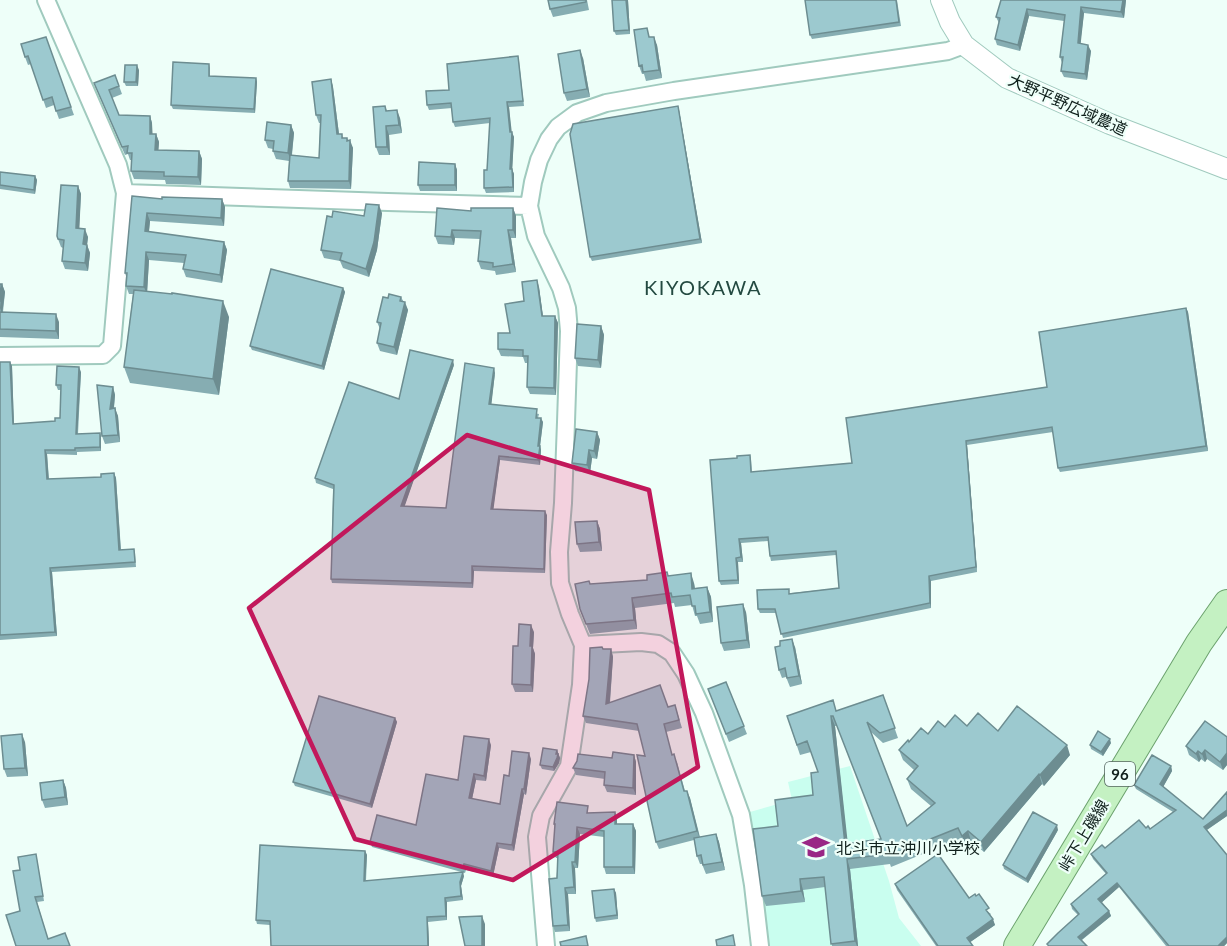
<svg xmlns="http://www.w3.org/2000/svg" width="1227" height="946" viewBox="0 0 1227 946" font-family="Lato,'Noto Sans JP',sans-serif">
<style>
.built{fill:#c9feef}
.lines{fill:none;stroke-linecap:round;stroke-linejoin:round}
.minor-casing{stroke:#a0cabe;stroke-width:20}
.tertiary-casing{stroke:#a0cabe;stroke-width:22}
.primary-casing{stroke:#6ca26e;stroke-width:28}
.minor{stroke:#fff;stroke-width:16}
.tertiary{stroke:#fff;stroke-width:20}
.primary{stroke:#c4f1c2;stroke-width:26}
.wall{fill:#86adb2;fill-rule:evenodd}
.shaded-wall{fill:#6d8d91}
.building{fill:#9cc9cf;stroke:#6d8d91;stroke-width:1.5;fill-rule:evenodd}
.marked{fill:#c2185b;fill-opacity:0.2;stroke:#c2185b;stroke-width:4.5;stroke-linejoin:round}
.labels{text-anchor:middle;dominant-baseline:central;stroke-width:4.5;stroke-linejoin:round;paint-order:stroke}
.shield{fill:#eefff9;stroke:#53635e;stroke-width:1.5}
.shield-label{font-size:15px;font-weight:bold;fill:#10201c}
.street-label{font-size:16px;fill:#10201c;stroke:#eefff9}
.poi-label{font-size:16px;fill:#10201c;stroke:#eefff9;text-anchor:start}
.quarter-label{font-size:20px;letter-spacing:1.5px;fill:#234a41;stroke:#eefff9}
</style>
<rect width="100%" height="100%" fill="#eefff9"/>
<!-- built -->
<path class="built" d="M 850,766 L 889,881 L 899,918 L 921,946 L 765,946 L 750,812 L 792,800 L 788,782 Z"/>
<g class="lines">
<defs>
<path id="minor" d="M 125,193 L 388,202 L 529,206
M 0,356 L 103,355 L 112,346 L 125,193 L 118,165 L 46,0
M 583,645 L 641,642 L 658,644 L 672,653 L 686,674 L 704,713 L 741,815 L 753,885 L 760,946
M 546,946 L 537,837 L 541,816 L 569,766 L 581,685 L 583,645 L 570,614 L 560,583 L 559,552 L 563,503 L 566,422 L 569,331 L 567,308 L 561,288 L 536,236 L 529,206 L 533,182 L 539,160 L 549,139 L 558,127 L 577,113 L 606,103 L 674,91 L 948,51 L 964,45"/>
<path id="tertiary" d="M 941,0 L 950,22 L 964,45 L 1007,78 L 1110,124 L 1227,169"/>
<path id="primary" d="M 1017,946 L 1199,643 L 1227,603"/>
</defs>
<!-- minor casing -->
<use href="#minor" class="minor-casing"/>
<!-- tertiary casing -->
<use href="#tertiary" class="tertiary-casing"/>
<!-- primary casing -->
<use href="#primary" class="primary-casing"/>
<!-- minor -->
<use href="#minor" class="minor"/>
<!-- tertiary -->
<use href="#tertiary" class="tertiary"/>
<!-- primary -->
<use href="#primary" class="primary"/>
</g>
<!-- wall -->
<path class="wall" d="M 587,0 L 589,10 L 553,17 L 550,9 Z
M 612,0 L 628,0 L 630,34 L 616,35 L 614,31 Z
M 897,0 L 901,26 L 812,39 L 810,35 Z
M 1001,0 L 1126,0 L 1124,18 L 1084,13 L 1080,44 L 1091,51 L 1087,80 L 1064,77 L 1061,71 L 1062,63 L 1060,57 L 1064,21 L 1029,16 L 1020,51 L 997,45 L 995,39 L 999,23 L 996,17 Z
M 46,37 L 74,115 L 59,119 L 54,105 L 46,108 L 31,64 L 28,65 L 25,57 Z
M 651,37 L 657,45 L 662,78 L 646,81 L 644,74 L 642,74 L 639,66 Z
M 518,56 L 519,61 L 524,106 L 509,107 L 511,132 L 514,137 L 512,169 L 514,174 L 514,192 L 486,193 L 484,188 L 487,170 L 490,123 L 455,127 L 453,122 L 452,108 L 429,110 L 427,105 L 449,90 Z
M 583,58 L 590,97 L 567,101 L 564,93 Z
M 209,64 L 210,68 L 210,76 L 256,78 L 257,82 L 255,113 L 173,109 L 171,105 Z
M 139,70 L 138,86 L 126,86 L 124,82 Z
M 115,75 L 122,94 L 112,98 L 119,115 L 150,116 L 152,123 L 152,134 L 156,134 L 159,142 L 158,150 L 199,151 L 202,159 L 201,185 L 166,184 L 165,180 L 134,179 L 131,171 L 131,160 L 130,160 L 128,154 L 125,155 L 94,83 Z
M 331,79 L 333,87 L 339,134 L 342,134 L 343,138 L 347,138 L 353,148 L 351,189 L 290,188 L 288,181 L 289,161 L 276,159 L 273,151 L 273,149 L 268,148 L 265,140 L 291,125 L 294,133 L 292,155 L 319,158 L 320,123 L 319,123 L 316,115 Z
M 385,106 L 387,111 L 400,118 L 402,133 L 389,135 L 390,155 L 379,155 L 376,147 Z
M 679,110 L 702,243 L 592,261 L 590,257 Z
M 455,164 L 457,170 L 457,191 L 420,191 L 418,185 Z
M 0,172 L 35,176 L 37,180 L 35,194 L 0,189 Z
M 78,186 L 81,194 L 79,228 L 88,237 L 87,245 L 90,253 L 88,271 L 65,269 L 62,261 L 63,248 L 61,247 L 58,239 Z
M 132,196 L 162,199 L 222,199 L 225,207 L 224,226 L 150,221 L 149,232 L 224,242 L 227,250 L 222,283 L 186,277 L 183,269 L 184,263 L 149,260 L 147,291 L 229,317 L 219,395 L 130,383 L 124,367 L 133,294 L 129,294 L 126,286 L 126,276 L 125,273 Z
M 513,208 L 516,216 L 516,238 L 511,238 L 516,272 L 496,275 L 495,271 L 481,269 L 478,261 L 480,239 L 455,238 L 454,245 L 438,244 L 435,236 L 471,211 Z
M 382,213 L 377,250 L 369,277 L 343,268 L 340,261 L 324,258 L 321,250 L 332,217 L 364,216 Z
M 0,284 L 2,284 L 5,292 L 3,312 L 59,322 L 59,339 L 0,337 Z
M 539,287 L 543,316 L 555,316 L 558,323 L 556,395 L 530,394 L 527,387 L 528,363 L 525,363 L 523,357 L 501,356 L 498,349 L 510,333 L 524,301 Z
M 343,288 L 345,292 L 324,370 L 252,350 L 250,346 Z
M 401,297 L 408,310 L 397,355 L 380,351 L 377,343 L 380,329 L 377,322 L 388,298 Z
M 1186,308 L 1188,312 L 1208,451 L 1060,472 L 1058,468 L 1053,432 L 967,445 L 977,572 L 931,581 L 931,608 L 783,638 L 776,613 L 760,613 L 758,609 L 791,593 L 839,588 L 836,555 L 771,561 L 770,556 L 768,541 L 741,543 L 743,562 L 738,562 L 739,584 L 721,585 L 719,581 L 737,458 L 750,455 L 751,459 L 752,472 L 852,463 L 1047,387 Z
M 601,326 L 604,335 L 601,368 L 578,366 L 575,358 Z
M 0,362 L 10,362 L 12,366 L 14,424 L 55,421 L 60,418 L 61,390 L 58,390 L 56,385 L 81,372 L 78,434 L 100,433 L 101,438 L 101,451 L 77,452 L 77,455 L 47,454 L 49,479 L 101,477 L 114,473 L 116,478 L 121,550 L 134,549 L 135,553 L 136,567 L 52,572 L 57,636 L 0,640 Z
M 454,365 L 404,507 L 446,508 L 495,373 L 491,404 L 539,414 L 538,418 L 543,422 L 540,446 L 541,450 L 540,465 L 500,460 L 493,509 L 547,515 L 545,573 L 474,571 L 473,588 L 332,583 L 331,579 L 333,489 L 316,483 L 315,478 L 399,399 Z
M 113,387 L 115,395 L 114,408 L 118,416 L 120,442 L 105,444 L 102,436 Z
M 597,432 L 600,440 L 597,459 L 592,458 L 590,473 L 575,471 L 572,463 Z
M 597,521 L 600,529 L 602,551 L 580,552 L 577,544 Z
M 669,576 L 694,583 L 695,588 L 707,587 L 711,597 L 713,622 L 700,624 L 697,616 L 695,616 L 692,605 L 675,607 L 674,603 L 635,608 L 637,629 L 590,634 L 580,609 L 590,584 L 647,580 Z
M 746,612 L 750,648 L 724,651 L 721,643 Z
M 534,632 L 533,648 L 535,654 L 533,692 L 515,692 L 512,684 L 518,646 Z
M 780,646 L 795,647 L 802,684 L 790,687 L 786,677 L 782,678 L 779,670 Z
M 611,649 L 613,657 L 610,703 L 668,707 L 675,705 L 682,728 L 666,732 L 672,755 L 677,762 L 685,791 L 690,798 L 700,837 L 716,834 L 719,842 L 725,870 L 706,874 L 702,864 L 700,864 L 697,856 L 694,840 L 659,849 L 656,842 L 645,756 L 639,731 L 586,723 L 583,716 Z
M 726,682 L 747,734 L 729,742 L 708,689 Z
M 883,695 L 898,738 L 883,743 L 871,732 L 907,826 L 931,806 L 911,789 L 907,779 L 914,770 L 903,760 L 899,750 L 909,742 L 945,727 L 967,726 L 998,731 L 1070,755 L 1044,786 L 1042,784 L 984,852 L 971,841 L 966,846 L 962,838 L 891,867 L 890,864 L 850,869 L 858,946 L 832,946 L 825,887 L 803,890 L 805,902 L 766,906 L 762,896 L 778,826 L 813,795 L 818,772 L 811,752 L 800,755 L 787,716 L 837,711 ZM 835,726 L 837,726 L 881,839 L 847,843 Z
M 395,718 L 397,722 L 372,808 L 295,786 L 293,782 Z
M 1227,737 L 1227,765 L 1223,770 L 1207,759 L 1205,762 L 1201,759 L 1199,762 L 1189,755 L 1186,746 Z
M 25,742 L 28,776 L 7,777 L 4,769 Z
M 1111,743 L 1103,756 L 1091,749 L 1090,745 Z
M 491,745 L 486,781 L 476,780 L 472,799 L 500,804 L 509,776 L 531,759 L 526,795 L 524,794 L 514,851 L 499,848 L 493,876 L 466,870 L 465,873 L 372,847 L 370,842 L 416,825 Z
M 557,750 L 560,758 L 559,763 L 554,771 L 542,769 L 540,765 Z
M 634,755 L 636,762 L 636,795 L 607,792 L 604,785 L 605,779 L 576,775 L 573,768 L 612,758 Z
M 1171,766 L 1172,771 L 1163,787 L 1203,819 L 1227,792 L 1227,816 L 1207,830 L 1227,855 L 1227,943 L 1224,946 L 1166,946 L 1119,887 L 1102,902 L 1109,911 L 1111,916 L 1082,940 L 1087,946 L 1048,946 L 1047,944 L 1078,915 L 1072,909 L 1071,904 L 1106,874 L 1093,859 L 1091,854 L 1146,828 L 1150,829 L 1173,812 L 1136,789 L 1134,785 Z
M 63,780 L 66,788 L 68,805 L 45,808 L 42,800 Z
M 615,812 L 617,819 L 617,824 L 633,824 L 636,831 L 635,874 L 606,874 L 604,867 L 604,837 L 580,834 L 578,868 L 575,868 L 576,894 L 568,894 L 570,931 L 555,932 L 553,926 L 558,858 L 556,858 L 553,852 L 555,827 L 554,824 L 590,813 Z
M 1058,830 L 1028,883 L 1004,869 L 1003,865 Z
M 365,851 L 367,855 L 366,881 L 464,876 L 461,886 L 463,900 L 447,902 L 447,920 L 428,922 L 429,946 L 271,946 L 270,925 L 257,924 L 256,920 Z
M 37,859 L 44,901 L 37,902 L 48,939 L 70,946 L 16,946 L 20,911 L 20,870 Z
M 895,884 L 969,898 L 991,914 L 990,915 L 995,925 L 970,942 L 973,946 L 936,946 L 897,890 Z
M 614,889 L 616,893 L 618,919 L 596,922 L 595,918 Z"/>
<!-- shaded-wall -->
<path class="shaded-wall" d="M 626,0 L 628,0 L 630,34 L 629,30 Z
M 1123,0 L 1126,0 L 1124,18 L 1121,12 Z
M 1081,7 L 1084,13 L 1080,50 L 1078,43 Z
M 1027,9 L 1029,16 L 1020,51 L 1018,45 Z
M 654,37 L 657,45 L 662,78 L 659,70 Z
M 1088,45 L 1091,51 L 1087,80 L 1085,74 Z
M 580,50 L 583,58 L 590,97 L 587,89 Z
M 137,65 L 139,70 L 138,86 L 136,82 Z
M 256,78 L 257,82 L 255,113 L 254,109 Z
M 331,79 L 333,87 L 340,142 L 337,134 Z
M 507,102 L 509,107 L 512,134 L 512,132 L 514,137 L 512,174 L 510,169 L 510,132 Z
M 678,106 L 679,110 L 702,243 L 700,239 Z
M 397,110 L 400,118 L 402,133 L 399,125 Z
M 150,116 L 152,123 L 153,142 L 150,134 Z
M 291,125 L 294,133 L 291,161 L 288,153 Z
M 386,126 L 389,135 L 390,155 L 387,147 Z
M 156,134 L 159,142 L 158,158 L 155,150 Z
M 350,140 L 353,148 L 351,189 L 349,181 Z
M 199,151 L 202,159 L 201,185 L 198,177 Z
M 455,164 L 457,170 L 457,191 L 455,185 Z
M 512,169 L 514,174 L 514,192 L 513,187 Z
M 35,176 L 37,180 L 35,194 L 34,190 Z
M 78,186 L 81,194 L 79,236 L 76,228 Z
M 222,199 L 225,207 L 224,226 L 221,218 Z
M 379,205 L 382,213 L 377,250 L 369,277 L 366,269 Z
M 513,208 L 516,216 L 516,238 L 513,230 Z
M 147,213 L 150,221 L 148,239 L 145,231 Z
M 85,229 L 88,237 L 87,245 L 90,253 L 88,271 L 85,263 L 83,244 Z
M 452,230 L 455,238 L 454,245 L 451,237 Z
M 508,230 L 511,238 L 516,272 L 513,264 Z
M 224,242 L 227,250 L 222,283 L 220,275 Z
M 146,252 L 149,260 L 147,295 L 144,287 Z
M 537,280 L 539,287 L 544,324 L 542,316 Z
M 2,284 L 5,292 L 2,315 L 0,308 Z
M 343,288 L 345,292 L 324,370 L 322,366 Z
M 223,301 L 229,317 L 219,395 L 213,379 Z
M 405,302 L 408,310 L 397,355 L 394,347 Z
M 1186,308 L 1188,312 L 1208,451 L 1206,446 Z
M 56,314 L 59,322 L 59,339 L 56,331 Z
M 555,316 L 558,323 L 556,395 L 554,388 Z
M 601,326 L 604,335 L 601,368 L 598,360 Z
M 453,360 L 454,365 L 403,511 L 401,506 Z
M 10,362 L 12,366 L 14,428 L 13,424 Z
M 79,367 L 81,372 L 77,438 L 76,434 Z
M 494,368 L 495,373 L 491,408 L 489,404 Z
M 113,387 L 115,395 L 113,416 L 110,409 Z
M 115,408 L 118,416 L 120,442 L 118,435 Z
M 541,418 L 543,422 L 540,446 L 541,450 L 540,465 L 538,460 L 538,446 Z
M 597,432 L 600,440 L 597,459 L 594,451 Z
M 100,433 L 101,438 L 101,451 L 100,447 Z
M 966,441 L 967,445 L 977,572 L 976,567 Z
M 45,450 L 47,454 L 49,484 L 47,479 Z
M 589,450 L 592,458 L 590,473 L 587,465 Z
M 499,456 L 500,460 L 493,513 L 491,509 Z
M 114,473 L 116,478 L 121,554 L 119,550 Z
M 545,511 L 547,515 L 545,573 L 544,569 Z
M 597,521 L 600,529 L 602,551 L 599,542 Z
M 739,539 L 741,543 L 743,562 L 741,557 Z
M 736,558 L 738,562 L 739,584 L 738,580 Z
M 472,566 L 474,571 L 473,588 L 472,583 Z
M 50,568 L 52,572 L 57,636 L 55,632 Z
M 691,573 L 694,583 L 696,598 L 692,589 Z
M 929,576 L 931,581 L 931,608 L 930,603 Z
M 707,587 L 711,597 L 713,622 L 710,612 Z
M 632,598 L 635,608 L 637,629 L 634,620 Z
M 743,604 L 746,612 L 750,648 L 747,640 Z
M 531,625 L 534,632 L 533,648 L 535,654 L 533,692 L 531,685 L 530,646 Z
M 792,639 L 795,647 L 802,684 L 799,676 Z
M 611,649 L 613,657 L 609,712 L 606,704 Z
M 831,716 L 835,726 L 849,854 L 845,844 Z
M 395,718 L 397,722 L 372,808 L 370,804 Z
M 22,734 L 25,742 L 28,776 L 25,768 Z
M 489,739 L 491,745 L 486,781 L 484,776 Z
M 1110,739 L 1111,743 L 1103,756 L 1101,752 Z
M 1067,745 L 1070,755 L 1044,786 L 1040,775 Z
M 557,750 L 560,758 L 559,763 L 554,771 L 553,767 Z
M 1205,750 L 1207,759 L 1205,762 L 1202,754 Z
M 1198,751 L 1201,759 L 1199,762 L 1196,754 Z
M 529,753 L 531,759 L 526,795 L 524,789 Z
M 1227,753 L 1227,765 L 1223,770 L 1220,762 Z
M 634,755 L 636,762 L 636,795 L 633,788 Z
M 1171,766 L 1172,771 L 1162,789 L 1160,784 Z
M 474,774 L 476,780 L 471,804 L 469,798 Z
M 1039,774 L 1042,784 L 984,852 L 981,842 Z
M 63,780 L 66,788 L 68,805 L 65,797 Z
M 522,789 L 524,794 L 514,851 L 512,845 Z
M 687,791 L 690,798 L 700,839 L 697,831 Z
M 1227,810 L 1227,816 L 1205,831 L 1204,827 Z
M 615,812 L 617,819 L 617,831 L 615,824 Z
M 633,824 L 636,831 L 635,874 L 633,867 Z
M 1057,825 L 1058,830 L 1028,883 L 1026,879 Z
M 577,827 L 580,834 L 578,868 L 575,862 Z
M 968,831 L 971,841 L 966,846 L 962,836 Z
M 716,834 L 719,842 L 725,870 L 722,862 Z
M 497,843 L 499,848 L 493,876 L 491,871 Z
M 365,851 L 367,855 L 365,885 L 364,881 Z
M 847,859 L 850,869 L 858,946 L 857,946 L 855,941 Z
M 572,862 L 575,868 L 576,894 L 574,887 Z
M 463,872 L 464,876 L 461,886 L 463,900 L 461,896 L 460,882 Z
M 800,879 L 803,890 L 805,902 L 801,891 Z
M 1117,883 L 1119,887 L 1100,904 L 1098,899 Z
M 565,888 L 568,894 L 570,931 L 568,925 Z
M 614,889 L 616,893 L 618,919 L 617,915 Z
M 445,898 L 447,902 L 447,920 L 446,916 Z
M 1109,911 L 1111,916 L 1080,941 L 1078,937 Z
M 482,916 L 485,924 L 485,946 L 482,946 Z
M 427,917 L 428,922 L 429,946 L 428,946 Z
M 993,919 L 995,925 L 969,943 L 967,938 Z
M 1227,937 L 1227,943 L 1224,946 L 1218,946 Z"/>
<!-- building -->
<path class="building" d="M 548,0 L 586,0 L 586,2 L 550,9 Z
M 612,0 L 626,0 L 629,30 L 614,31 Z
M 805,0 L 896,0 L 899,22 L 810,35 Z
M 1001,0 L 1123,0 L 1121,12 L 1081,7 L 1078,43 L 1088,45 L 1085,74 L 1061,71 L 1063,57 L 1060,57 L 1065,15 L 1027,9 L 1018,45 L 995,39 L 1000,18 L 996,17 Z
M 647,28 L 649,37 L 654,37 L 659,70 L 643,72 L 642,65 L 639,66 L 634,30 Z
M 46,37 L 71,107 L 56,111 L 52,97 L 43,100 L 28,56 L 25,57 L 21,44 Z
M 580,50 L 587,89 L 564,93 L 558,54 Z
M 518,56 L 523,101 L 507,102 L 510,132 L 512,132 L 510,169 L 512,169 L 513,187 L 484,188 L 484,170 L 487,170 L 490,118 L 453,122 L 451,103 L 427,105 L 426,91 L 449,90 L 447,64 Z
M 173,62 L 209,64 L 209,76 L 256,78 L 254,109 L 171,105 Z
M 125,65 L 137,65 L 136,82 L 124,82 Z
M 115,75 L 119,86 L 109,90 L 119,115 L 150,116 L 150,134 L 156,134 L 155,150 L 199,151 L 198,177 L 164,176 L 164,172 L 131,171 L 132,153 L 127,153 L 128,146 L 122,147 L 94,83 Z
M 331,79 L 337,134 L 342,134 L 342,138 L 347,138 L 347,141 L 350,140 L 349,181 L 288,181 L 290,155 L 319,158 L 321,115 L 316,115 L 312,82 Z
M 385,106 L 386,111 L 397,110 L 399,125 L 386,126 L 387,147 L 376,147 L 373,107 Z
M 678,106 L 700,239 L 590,257 L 570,134 L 573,124 Z
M 267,122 L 291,125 L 288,153 L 273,151 L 274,141 L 265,140 Z
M 419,162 L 455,164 L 455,185 L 418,185 Z
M 0,172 L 35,176 L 34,190 L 0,185 Z
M 61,185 L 78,186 L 76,228 L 85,229 L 83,244 L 87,245 L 85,263 L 62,261 L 64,240 L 58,239 L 57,236 Z
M 132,196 L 162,199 L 162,197 L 222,199 L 221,218 L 147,213 L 145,231 L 224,242 L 220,275 L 183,269 L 186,255 L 146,252 L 144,287 L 126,286 L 127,273 L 125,273 Z
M 366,204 L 379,205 L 374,242 L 366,269 L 340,260 L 342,253 L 321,250 L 327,216 L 332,217 L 333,211 L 364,216 Z
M 437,208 L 471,211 L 471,208 L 513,208 L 513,230 L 508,230 L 513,264 L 493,267 L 493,263 L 478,261 L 481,231 L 452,230 L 451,237 L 435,236 Z
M 271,269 L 343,288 L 322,366 L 250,346 Z
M 537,280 L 542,316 L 555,316 L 554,388 L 527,387 L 528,356 L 523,356 L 523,350 L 498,349 L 498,333 L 510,333 L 505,304 L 524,301 L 522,282 Z
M 0,284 L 2,284 L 0,302 Z
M 134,290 L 172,294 L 172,293 L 223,301 L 213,379 L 124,367 Z
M 389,294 L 401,297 L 400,301 L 405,302 L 394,347 L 377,343 L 381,323 L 377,322 L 383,297 L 388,298 Z
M 1186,308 L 1206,446 L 1058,468 L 1052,427 L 966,441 L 976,567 L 929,576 L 930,603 L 781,634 L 775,609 L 758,609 L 757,590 L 789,589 L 789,594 L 839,588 L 836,551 L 770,556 L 768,537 L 739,539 L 741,557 L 736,558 L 738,580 L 719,581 L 710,460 L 737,458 L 737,456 L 750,455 L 751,472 L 852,463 L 846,418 L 1047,387 L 1039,332 Z
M 0,312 L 56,314 L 56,331 L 0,329 Z
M 577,324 L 601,326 L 598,360 L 575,358 Z
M 410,350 L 453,360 L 401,506 L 446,508 L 465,363 L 494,368 L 489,404 L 537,409 L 536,418 L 541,418 L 538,446 L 540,446 L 538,460 L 499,456 L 491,509 L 545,511 L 544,569 L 472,566 L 472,583 L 331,579 L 334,485 L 315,478 L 349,382 L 399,399 Z
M 0,362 L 10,362 L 13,424 L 55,421 L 55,418 L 60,418 L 61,385 L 56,385 L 57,366 L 79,367 L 76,434 L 100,433 L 100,447 L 75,448 L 75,450 L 45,450 L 47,479 L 101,477 L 101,474 L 114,473 L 119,550 L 134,549 L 135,562 L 50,568 L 55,632 L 0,635 Z
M 97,385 L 113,387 L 110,409 L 115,408 L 118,435 L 102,436 Z
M 576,429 L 597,432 L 594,451 L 589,450 L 587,465 L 572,463 Z
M 597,521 L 599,542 L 577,544 L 575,522 Z
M 667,572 L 668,576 L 691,573 L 692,589 L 707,587 L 710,612 L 696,614 L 695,606 L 692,606 L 690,595 L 672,597 L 671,593 L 632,598 L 634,620 L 586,624 L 580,609 L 575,584 L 589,581 L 590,584 L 647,580 L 647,575 Z
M 743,604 L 747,640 L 721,643 L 717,607 Z
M 519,624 L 531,625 L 530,646 L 532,646 L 531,685 L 512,684 L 513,646 L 518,646 Z
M 792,639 L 799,676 L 787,678 L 785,668 L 779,670 L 775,647 L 780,646 L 780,641 Z
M 602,647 L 603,649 L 611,649 L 606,704 L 660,685 L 668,707 L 675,705 L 679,720 L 664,724 L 672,755 L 674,754 L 684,791 L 687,791 L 697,831 L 656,842 L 637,755 L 645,756 L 637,724 L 583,716 L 589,679 L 590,648 Z
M 726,682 L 744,726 L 726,734 L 708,689 Z
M 883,695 L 895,728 L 880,733 L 867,722 L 907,826 L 935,803 L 907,779 L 918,766 L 899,750 L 908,740 L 909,742 L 921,728 L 928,734 L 938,721 L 945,727 L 955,715 L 967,726 L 978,713 L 998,731 L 1017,706 L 1067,745 L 1040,775 L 1039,774 L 981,842 L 968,831 L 962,836 L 958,828 L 888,856 L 887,854 L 847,859 L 855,941 L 831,944 L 824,877 L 800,879 L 801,891 L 762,896 L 753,829 L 778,826 L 775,800 L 813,795 L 811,773 L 818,772 L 807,741 L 797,745 L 787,716 L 833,700 L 836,711 ZM 831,716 L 833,716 L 881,839 L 845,844 Z
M 319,696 L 395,718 L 370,804 L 293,782 Z
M 1205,721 L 1227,737 L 1227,753 L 1220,762 L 1205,750 L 1202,754 L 1198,751 L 1196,754 L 1186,746 Z
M 1098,731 L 1110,739 L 1101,752 L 1090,745 Z
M 22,734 L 25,768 L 4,769 L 1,736 Z
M 464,736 L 489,739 L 484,776 L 474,774 L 469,798 L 500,804 L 504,775 L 509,776 L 512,751 L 529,753 L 524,789 L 522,789 L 512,845 L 497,843 L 491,871 L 464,864 L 463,867 L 370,842 L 377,815 L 416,825 L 426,774 L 458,780 Z
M 543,748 L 557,750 L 556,754 L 558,754 L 557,758 L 553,767 L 540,765 Z
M 613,752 L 634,755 L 633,788 L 604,785 L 605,772 L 573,768 L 577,761 L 578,754 L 612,758 Z
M 1152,755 L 1171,766 L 1160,784 L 1203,819 L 1227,792 L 1227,810 L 1204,827 L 1227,855 L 1227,937 L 1218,946 L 1169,946 L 1117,883 L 1098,899 L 1109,911 L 1078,937 L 1087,946 L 1049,946 L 1047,944 L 1058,933 L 1079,914 L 1071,904 L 1107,873 L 1091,854 L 1102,845 L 1105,848 L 1139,820 L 1146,828 L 1148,826 L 1150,829 L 1176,810 L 1134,785 Z
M 63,780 L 65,797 L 42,800 L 40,783 Z
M 557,802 L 588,806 L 587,813 L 615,812 L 615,824 L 633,824 L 633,867 L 604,867 L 604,831 L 577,827 L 575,862 L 572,862 L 574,887 L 565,888 L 568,925 L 553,926 L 549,879 L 557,878 L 558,852 L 553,852 L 555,824 L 554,824 Z
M 1033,812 L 1057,825 L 1026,879 L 1003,865 Z
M 716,834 L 722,862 L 703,865 L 701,855 L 697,856 L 694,838 Z
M 260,845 L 365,851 L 364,881 L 463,872 L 460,882 L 461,896 L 445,898 L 446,916 L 427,917 L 428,946 L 271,946 L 270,921 L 256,920 Z
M 36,854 L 43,896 L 35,897 L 48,939 L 65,933 L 70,946 L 16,946 L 6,915 L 20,911 L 13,871 L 20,870 L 18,857 Z
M 938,854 L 969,898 L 975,894 L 976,896 L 979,894 L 989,908 L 986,910 L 993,919 L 967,938 L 973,946 L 938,946 L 895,884 Z
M 614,889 L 617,915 L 595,918 L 592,891 Z
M 482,916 L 482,946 L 465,946 L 459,917 Z
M 733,935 L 735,946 L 717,946 L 716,940 Z
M 586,936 L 588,946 L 561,946 L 560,942 Z"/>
<!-- marked area -->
<path class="marked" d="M 467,435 L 649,490 L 698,767 L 513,880 L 355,839 L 249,608 Z"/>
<!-- icons -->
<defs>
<symbol id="school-bare" viewBox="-9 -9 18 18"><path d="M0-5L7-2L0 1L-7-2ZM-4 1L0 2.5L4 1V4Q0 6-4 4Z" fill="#992785" stroke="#eefff9" stroke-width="2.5" paint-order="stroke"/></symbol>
</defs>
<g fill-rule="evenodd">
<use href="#school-bare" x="797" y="828" width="38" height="38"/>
</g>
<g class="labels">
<!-- shield labels -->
<rect class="shield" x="1105" y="762" width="30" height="24" rx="4.5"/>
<g class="shield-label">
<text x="1120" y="774">96</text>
</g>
<!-- street labels -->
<g class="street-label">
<text transform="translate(1068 104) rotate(24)">大野平野広域農道</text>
<text transform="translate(1083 835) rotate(-59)">峠下上磯線</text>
</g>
<!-- poi labels -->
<g class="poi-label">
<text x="836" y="847">北斗市立沖川小学校</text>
</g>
<!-- quarter labels -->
<g class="quarter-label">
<text x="703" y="287">KIYOKAWA</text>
</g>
</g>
</svg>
